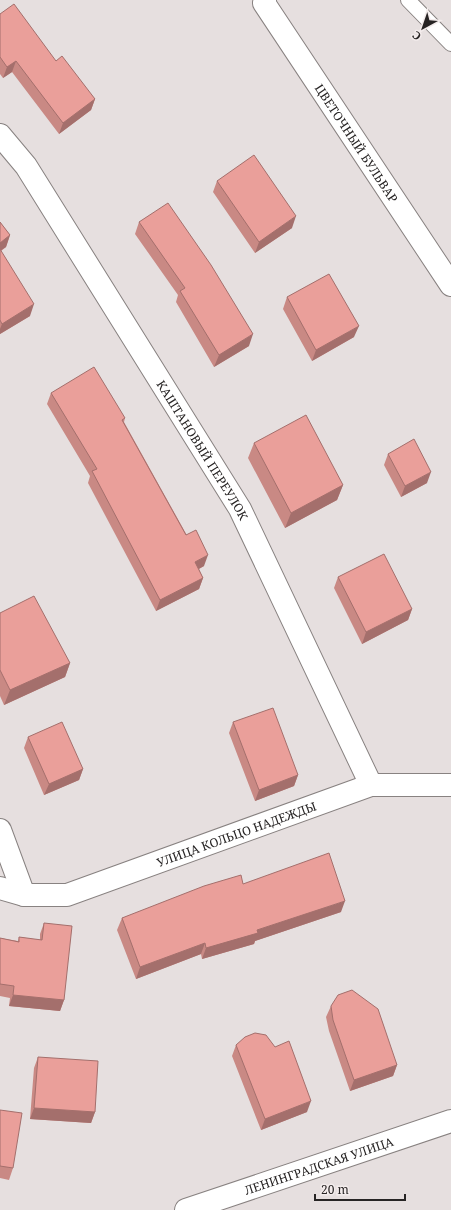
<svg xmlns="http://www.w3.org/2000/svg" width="451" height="1210" viewBox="0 0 451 1210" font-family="'Noto Serif',serif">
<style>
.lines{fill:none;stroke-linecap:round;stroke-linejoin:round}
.service-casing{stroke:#888281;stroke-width:16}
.minor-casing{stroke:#888281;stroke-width:24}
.service{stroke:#fff;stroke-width:14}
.minor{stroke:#fff;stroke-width:22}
.wall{fill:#c98984}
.shaded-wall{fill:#a46f6c}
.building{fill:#ea9f9a;stroke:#a46f6c}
.labels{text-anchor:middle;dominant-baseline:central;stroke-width:4;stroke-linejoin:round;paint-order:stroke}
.street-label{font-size:12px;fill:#272424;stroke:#f3ecec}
</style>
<rect width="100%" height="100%" fill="#e6dfdf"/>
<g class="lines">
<defs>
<path id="service" d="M 408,0 L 451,44"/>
<g id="minor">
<path id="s1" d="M 265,0 L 264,3 L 451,285"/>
<path id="s2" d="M 0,135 L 26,166 L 240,509 L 371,785"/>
<path d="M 0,830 L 24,895"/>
<path id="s3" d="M 0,888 L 24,895 L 67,895 L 371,785 L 451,785"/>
<path id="s4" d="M 186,1210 L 451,1121"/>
</g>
</defs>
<!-- service casing -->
<use href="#service" class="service-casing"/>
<!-- minor casing -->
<use href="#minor" class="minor-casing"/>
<!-- service -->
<use href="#service" class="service"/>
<!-- minor -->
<use href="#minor" class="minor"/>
</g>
<!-- wall -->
<path class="wall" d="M 0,14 L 56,61 L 95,99 L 91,110 L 59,134 L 12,72 L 3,78 L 0,74 Z
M 217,181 L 292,228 L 255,253 L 213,192 Z
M 0,222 L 10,235 L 6,247 L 1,251 L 30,316 L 0,334 Z
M 139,222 L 249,346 L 214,367 L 176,302 L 178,295 L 135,234 Z
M 287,297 L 354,337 L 312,361 L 283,309 Z
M 51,393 L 125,418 L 124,422 L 204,566 L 199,569 L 203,578 L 199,589 L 156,611 L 88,483 L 90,476 L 47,404 Z
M 254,443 L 343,485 L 337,500 L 285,528 L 248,458 Z
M 388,454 L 427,483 L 401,497 L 384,465 Z
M 338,577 L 412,609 L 408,620 L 362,644 L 334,588 Z
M 0,613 L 70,663 L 65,677 L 4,705 L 0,696 Z
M 233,722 L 298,775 L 294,786 L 255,801 L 229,733 Z
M 28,737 L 83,769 L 79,780 L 44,795 L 24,748 Z
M 243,884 L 341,912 L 255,941 L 254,944 L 202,959 L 201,954 L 136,979 L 117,930 L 122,918 Z
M 44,923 L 64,1000 L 60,1011 L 9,1006 L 10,998 L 0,996 L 0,938 L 18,941 L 19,937 L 40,940 L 40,934 Z
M 331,1006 L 397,1065 L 393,1076 L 350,1091 L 329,1031 L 326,1017 Z
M 236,1045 L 307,1112 L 261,1130 L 232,1056 Z
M 38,1057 L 95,1112 L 91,1123 L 30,1119 L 34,1068 Z
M 0,1110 L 13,1168 L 9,1180 L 0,1178 Z"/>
<!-- shaded-wall -->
<path class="shaded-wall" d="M 16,61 L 12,72 L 3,78 L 7,67 Z
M 95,99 L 91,110 L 59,134 L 63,123 Z
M 296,216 L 292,228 L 255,253 L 259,242 Z
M 10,235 L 6,247 L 0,251 L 0,243 Z
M 34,304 L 30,316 L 0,334 L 0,329 L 2,324 Z
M 359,326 L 354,337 L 312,361 L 316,350 Z
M 253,334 L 249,346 L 214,367 L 219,355 Z
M 431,472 L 427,483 L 401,497 L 405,486 Z
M 343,485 L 337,500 L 285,528 L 291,513 Z
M 208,555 L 204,566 L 191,573 L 195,562 Z
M 203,578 L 199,589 L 156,611 L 160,600 Z
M 412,609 L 408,620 L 362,644 L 366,632 Z
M 70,663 L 65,677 L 4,705 L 10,690 Z
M 83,769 L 79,780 L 44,795 L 49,784 Z
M 298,775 L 294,786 L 255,801 L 259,790 Z
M 345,901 L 341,912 L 255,941 L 254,944 L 202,959 L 206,948 L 257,930 Z
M 205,943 L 201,954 L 136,979 L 140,967 Z
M 13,995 L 64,1000 L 60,1011 L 9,1006 Z
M 397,1065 L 393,1076 L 350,1091 L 354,1080 Z
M 311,1101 L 307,1112 L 261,1130 L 265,1119 Z
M 34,1108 L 95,1112 L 91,1123 L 30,1119 Z"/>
<!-- building -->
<path class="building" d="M 14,4 L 56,61 L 62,56 L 95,99 L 63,123 L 16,61 L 7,67 L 0,57 L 0,14 Z
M 254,155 L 296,216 L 259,242 L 217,181 Z
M 168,203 L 211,265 L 253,334 L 219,355 L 180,291 L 185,288 L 139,222 Z
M 0,222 L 10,235 L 0,243 Z
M 0,249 L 34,304 L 2,324 L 0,320 Z
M 329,274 L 359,326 L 316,350 L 287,297 Z
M 94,367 L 125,418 L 122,420 L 186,535 L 196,530 L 208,555 L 195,562 L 203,578 L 160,600 L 92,471 L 97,469 L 51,393 Z
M 306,415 L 343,485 L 291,513 L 254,443 Z
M 414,439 L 431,472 L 405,486 L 388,454 Z
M 384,554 L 412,609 L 366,632 L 338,577 Z
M 34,596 L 70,663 L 10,690 L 0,670 L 0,613 Z
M 273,708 L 298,775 L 259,790 L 233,722 Z
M 62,722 L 83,769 L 49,784 L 28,737 Z
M 329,853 L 345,901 L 257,930 L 258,933 L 206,948 L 205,943 L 140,967 L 122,918 L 204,886 L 241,875 L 243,884 Z
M 44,923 L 72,926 L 64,1000 L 13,995 L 14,986 L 0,984 L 0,938 L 19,942 L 19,937 L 42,940 Z
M 352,990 L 378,1009 L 397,1065 L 354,1080 L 333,1020 L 331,1006 L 338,995 Z
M 255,1033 L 266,1035 L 275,1047 L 289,1041 L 311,1101 L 265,1119 L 236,1045 L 245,1037 Z
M 38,1057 L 98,1061 L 95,1112 L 34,1108 Z
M 0,1110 L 22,1113 L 13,1168 L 0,1166 Z"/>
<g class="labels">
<!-- street labels -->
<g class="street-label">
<text stroke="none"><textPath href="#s1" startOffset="171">ЦВЕТОЧНЫЙ БУЛЬВАР</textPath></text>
<text stroke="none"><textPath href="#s2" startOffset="375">КАШТАНОВЫЙ ПЕРЕУЛОК</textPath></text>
<text stroke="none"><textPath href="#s3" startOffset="248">УЛИЦА КОЛЬЦО НАДЕЖДЫ</textPath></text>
<text stroke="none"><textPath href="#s4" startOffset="140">ЛЕНИНГРАДСКАЯ УЛИЦА</textPath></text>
</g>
</g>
<!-- north arrow -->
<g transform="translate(423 28) rotate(220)" stroke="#f3ecec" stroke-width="3" paint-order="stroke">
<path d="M0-3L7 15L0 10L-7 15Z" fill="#272424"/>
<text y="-6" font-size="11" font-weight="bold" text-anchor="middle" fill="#272424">С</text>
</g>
<!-- scale -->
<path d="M315 1194v6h90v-6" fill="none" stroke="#272424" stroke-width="2"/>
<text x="321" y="1194" font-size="12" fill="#272424" stroke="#f3ecec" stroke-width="3" paint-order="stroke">20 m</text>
</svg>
